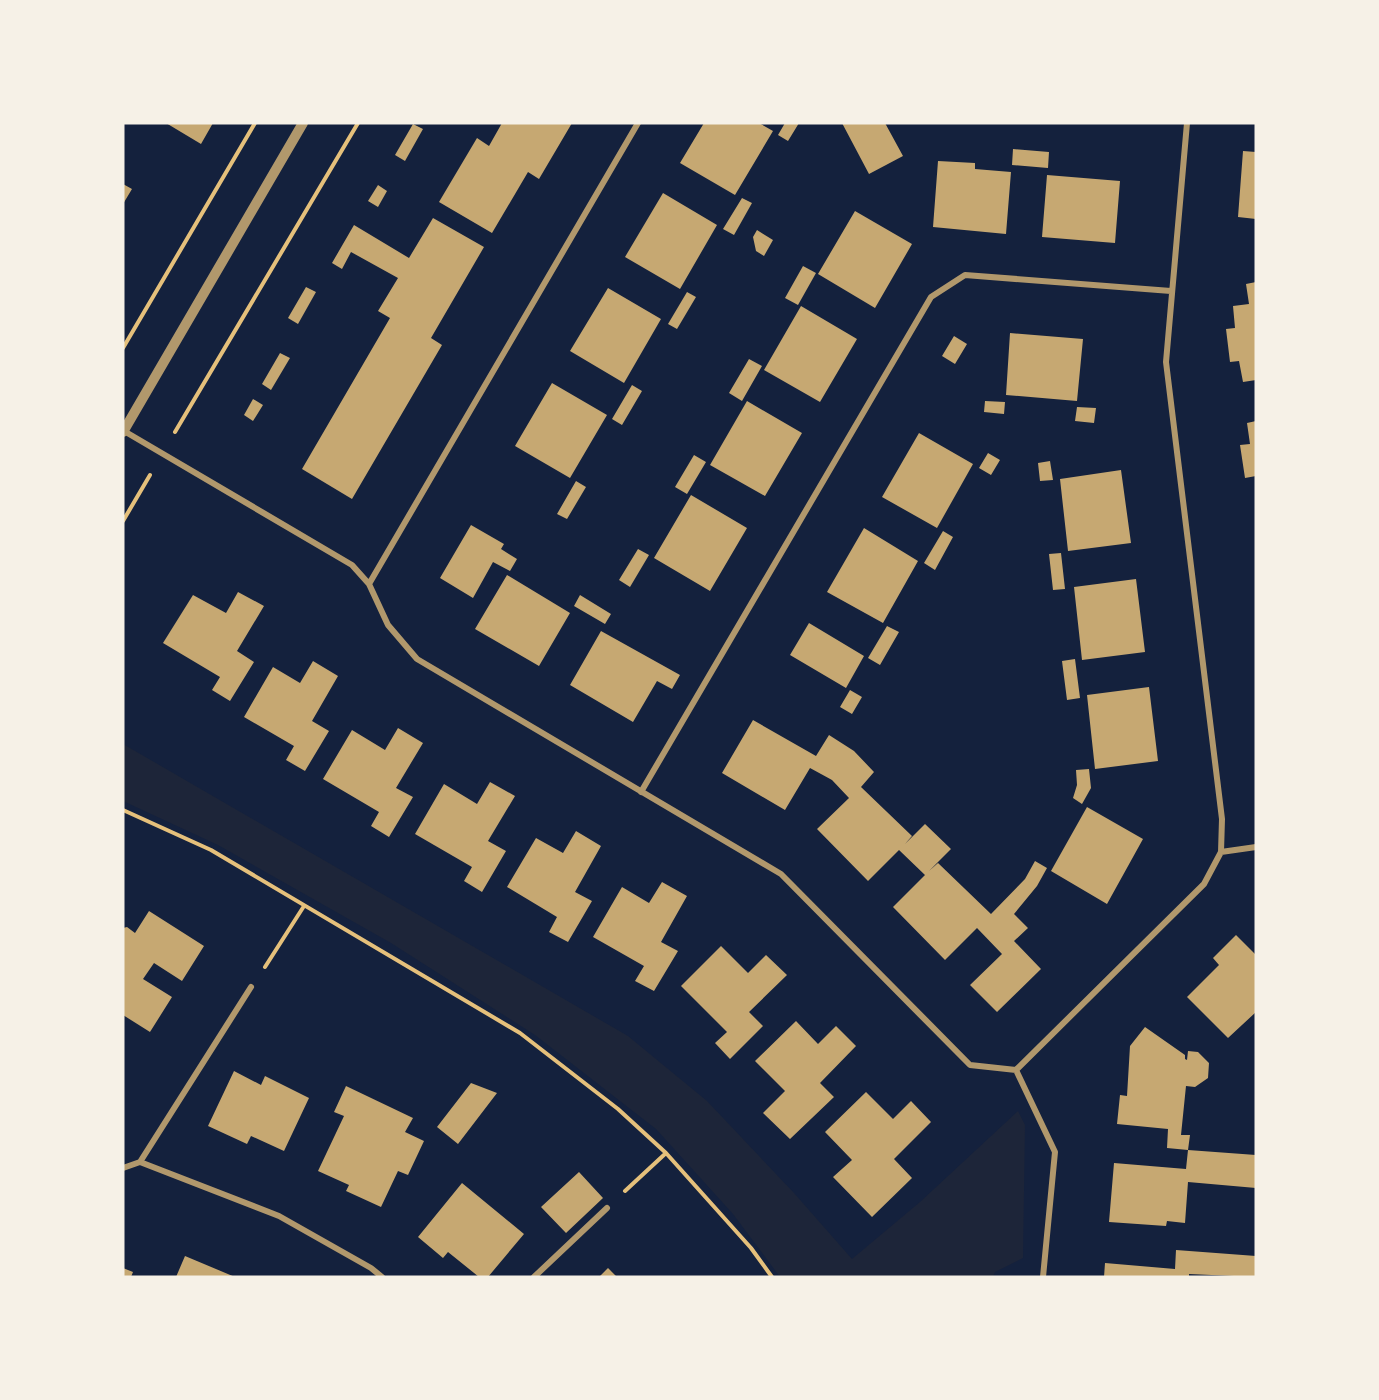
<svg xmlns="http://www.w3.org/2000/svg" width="1379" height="1400" viewBox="0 0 1379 1400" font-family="Overpass,sans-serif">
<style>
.green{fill:#1d2539}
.building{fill:#c6a872}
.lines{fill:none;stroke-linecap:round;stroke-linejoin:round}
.path{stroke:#e5c07b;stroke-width:4}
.minor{stroke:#b1986c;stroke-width:6}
.tertiary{stroke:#b1986c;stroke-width:10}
</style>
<rect width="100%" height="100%" fill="#14213d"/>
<!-- green -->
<path class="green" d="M 123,744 L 628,1036 L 707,1101 L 794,1193 L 852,1259 L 920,1202 L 1018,1111 L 1025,1125 L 1023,1258 L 995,1272 L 993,1277 L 780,1277 L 733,1214 L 656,1129 L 535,1035 L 391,943 L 218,845 L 123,801 Z"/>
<!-- building -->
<path class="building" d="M 166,123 L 213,123 L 201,144 Z
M 502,123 L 572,123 L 539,179 L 528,172 L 492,233 L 439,202 L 477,138 L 489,146 Z
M 704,123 L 759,123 L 773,131 L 735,195 L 680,163 Z
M 785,123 L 799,123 L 788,141 L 778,135 Z
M 842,123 L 885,123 L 903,156 L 869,174 Z
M 413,124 L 423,129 L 405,161 L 395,155 Z
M 1013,149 L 1049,152 L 1048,168 L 1012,165 Z
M 1243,151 L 1256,152 L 1256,219 L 1238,217 Z
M 938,161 L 975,163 L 975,169 L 1011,172 L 1006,234 L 933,227 Z
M 1047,175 L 1120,181 L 1115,243 L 1042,237 Z
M 123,184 L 132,189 L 123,204 Z
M 378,185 L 387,191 L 378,207 L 368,201 Z
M 663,193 L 717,225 L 680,289 L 625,257 Z
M 742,198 L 752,203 L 734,235 L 723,229 Z
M 855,211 L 912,244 L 875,308 L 818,274 Z
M 433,218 L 484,247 L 431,338 L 442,345 L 352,499 L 302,469 L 390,318 L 378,311 L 398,278 L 351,252 L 342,269 L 332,263 L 354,225 L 409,258 Z
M 757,230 L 773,240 L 764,256 L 756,251 L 753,237 Z
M 803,266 L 816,273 L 798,305 L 785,298 Z
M 1256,282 L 1256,380 L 1243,382 L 1239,361 L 1230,362 L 1226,329 L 1235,328 L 1233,306 L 1249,304 L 1246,284 Z
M 306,287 L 316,292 L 298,324 L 288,318 Z
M 608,288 L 661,319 L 624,383 L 570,351 Z
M 687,292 L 696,297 L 677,329 L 668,324 Z
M 801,306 L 857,339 L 820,402 L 764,370 Z
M 1010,333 L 1083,339 L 1077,401 L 1006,395 Z
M 954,336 L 967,344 L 955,364 L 942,356 Z
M 280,353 L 290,358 L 271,390 L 262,384 Z
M 749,359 L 762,366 L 742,401 L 729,393 Z
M 552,383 L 607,415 L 570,478 L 515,446 Z
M 632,385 L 642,391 L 622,425 L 612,419 Z
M 253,399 L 263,405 L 253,421 L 244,415 Z
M 747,401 L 802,433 L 765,496 L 710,465 Z
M 985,401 L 1005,402 L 1004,414 L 984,412 Z
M 1077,407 L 1096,408 L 1094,423 L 1075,421 Z
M 1256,421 L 1256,476 L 1245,478 L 1240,445 L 1250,444 L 1247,423 Z
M 919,433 L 973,464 L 937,528 L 882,497 Z
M 988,453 L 1000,460 L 991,475 L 979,468 Z
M 694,455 L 706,462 L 687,494 L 675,487 Z
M 1050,461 L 1053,480 L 1040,481 L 1038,463 Z
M 1121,470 L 1131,543 L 1068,551 L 1060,479 Z
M 576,481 L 586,487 L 567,519 L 557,514 Z
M 691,495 L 747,528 L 710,591 L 654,558 Z
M 471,525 L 504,544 L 501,549 L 517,559 L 510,571 L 493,562 L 473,598 L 440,578 Z
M 864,528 L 918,561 L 883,623 L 827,592 Z
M 943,531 L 953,537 L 935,570 L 924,563 Z
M 638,549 L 649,555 L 630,587 L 619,580 Z
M 1061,553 L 1065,589 L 1053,590 L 1049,554 Z
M 507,575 L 570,613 L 539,666 L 475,629 Z
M 1136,579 L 1145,652 L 1082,660 L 1074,587 Z
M 238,592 L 264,606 L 237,651 L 254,662 L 230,701 L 212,690 L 220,677 L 163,643 L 193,595 L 226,613 Z
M 580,595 L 611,614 L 605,624 L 574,606 Z
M 809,623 L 864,656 L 846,688 L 790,655 Z
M 887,626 L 899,632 L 880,665 L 868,658 Z
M 601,631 L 680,675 L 672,689 L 657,681 L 633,722 L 570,685 Z
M 1075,659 L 1080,698 L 1067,700 L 1062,661 Z
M 313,661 L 338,676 L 312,721 L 329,731 L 305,771 L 286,760 L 294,746 L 244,717 L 273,667 L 300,683 Z
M 1149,687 L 1158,761 L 1095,769 L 1087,695 Z
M 850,690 L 862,697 L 852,714 L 840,707 Z
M 753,720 L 816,756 L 829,735 L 854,751 L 874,772 L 861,787 L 912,836 L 905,844 L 925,824 L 951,849 L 929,871 L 938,863 L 991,914 L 1025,879 L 1035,861 L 1047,868 L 1037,886 L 1014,914 L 1028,928 L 1014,941 L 1041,969 L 997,1012 L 970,985 L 1002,954 L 977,928 L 945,960 L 893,907 L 925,875 L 899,850 L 868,881 L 817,829 L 849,798 L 832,780 L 810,768 L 785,810 L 722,773 Z
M 398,728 L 423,743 L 396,788 L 413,797 L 389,837 L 371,826 L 379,812 L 323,779 L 352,730 L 385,750 Z
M 1089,769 L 1091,788 L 1082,804 L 1073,798 L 1077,785 L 1076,770 Z
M 490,782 L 515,796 L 488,841 L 506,851 L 482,892 L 464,881 L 472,867 L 415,834 L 444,784 L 477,804 Z
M 1087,807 L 1143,839 L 1107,904 L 1051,871 Z
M 576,831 L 601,846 L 575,892 L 592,901 L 568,942 L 549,932 L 557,917 L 507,887 L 536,838 L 563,853 Z
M 662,882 L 687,896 L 661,942 L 678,951 L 654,991 L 635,981 L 644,966 L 593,937 L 622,887 L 649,903 Z
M 149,911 L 204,946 L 182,981 L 154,963 L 143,979 L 172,997 L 150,1032 L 123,1015 L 123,928 L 127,927 L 135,933 Z
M 1236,935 L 1256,955 L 1256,1012 L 1228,1038 L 1187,997 L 1219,965 L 1213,958 Z
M 721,946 L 748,973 L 766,955 L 787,975 L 749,1012 L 763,1026 L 730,1059 L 715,1043 L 727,1032 L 681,986 Z
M 796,1021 L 818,1044 L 836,1026 L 856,1046 L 820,1083 L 834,1097 L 790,1139 L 763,1113 L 785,1091 L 755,1061 Z
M 1145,1027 L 1185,1055 L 1185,1059 L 1187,1060 L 1188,1051 L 1198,1052 L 1209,1063 L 1208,1078 L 1195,1087 L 1186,1086 L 1181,1135 L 1190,1135 L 1188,1150 L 1167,1148 L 1168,1129 L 1117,1124 L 1120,1095 L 1127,1096 L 1130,1046 Z
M 234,1071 L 261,1085 L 265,1076 L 309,1098 L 284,1151 L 251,1136 L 247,1144 L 208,1126 Z
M 471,1083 L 497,1093 L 458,1144 L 437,1127 Z
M 346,1086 L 413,1118 L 405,1132 L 424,1141 L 408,1175 L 398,1171 L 381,1207 L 346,1191 L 349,1185 L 318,1171 L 344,1116 L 334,1112 Z
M 866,1092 L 893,1119 L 911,1101 L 931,1122 L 894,1159 L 912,1178 L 872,1217 L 833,1177 L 852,1160 L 825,1132 Z
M 1188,1150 L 1256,1155 L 1256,1188 L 1188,1182 L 1185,1223 L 1167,1221 L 1166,1226 L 1109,1222 L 1114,1163 L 1186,1169 Z
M 579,1172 L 603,1198 L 566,1233 L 541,1207 Z
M 462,1183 L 524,1234 L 488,1277 L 479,1277 L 448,1252 L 443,1258 L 418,1237 Z
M 1176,1250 L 1256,1256 L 1256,1277 L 1189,1274 L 1189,1277 L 1104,1277 L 1105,1263 L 1175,1269 Z
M 185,1256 L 235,1277 L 176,1277 Z
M 123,1268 L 133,1272 L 131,1277 L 123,1277 Z
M 608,1268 L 617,1277 L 599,1277 Z"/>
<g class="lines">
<!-- path -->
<path class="path" d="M 123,348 L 255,123
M 175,432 L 358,123
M 123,521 L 150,475
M 123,810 L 211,850 L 520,1033 L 618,1109 L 666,1153 L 751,1248 L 772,1277
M 265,967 L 304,906
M 625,1191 L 666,1153"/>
<!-- minor -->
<path class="minor" d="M 124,431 L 352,565 L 369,584 L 388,625 L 417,659 L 781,874 L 970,1065 L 1016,1070
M 369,584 L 638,123
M 641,792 L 931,297 L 965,275 L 1171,291
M 1221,852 L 1256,847
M 1016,1070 L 1204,884 L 1221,852 L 1222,819 L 1166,362 L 1187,123
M 1016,1070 L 1055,1152 L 1043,1277
M 140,1162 L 279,1216 L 371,1268 L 382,1277
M 123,1168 L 140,1162 L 251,987
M 534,1277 L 607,1208"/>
<!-- tertiary -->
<path class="tertiary" d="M 123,432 L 303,123"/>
</g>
<!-- border -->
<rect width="1379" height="1400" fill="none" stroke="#f6f1e7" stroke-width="249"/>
</svg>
